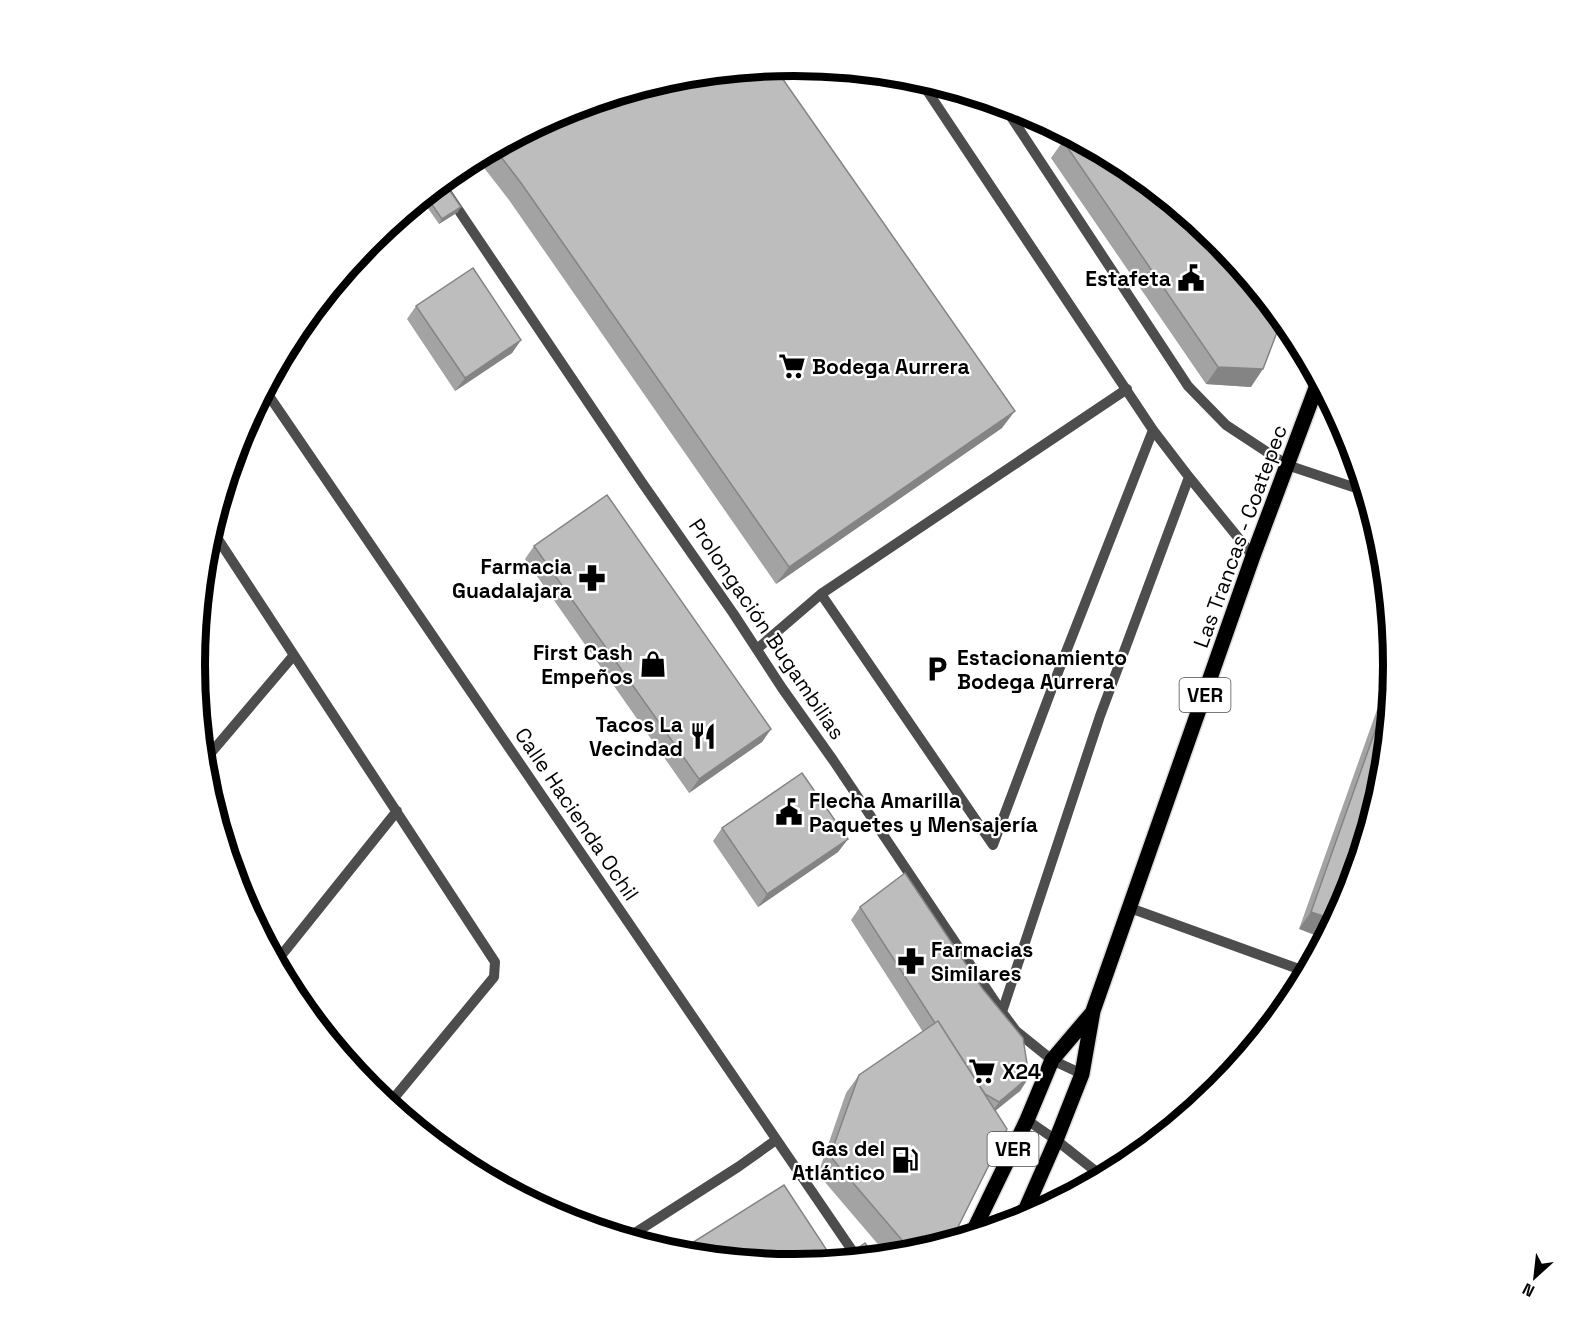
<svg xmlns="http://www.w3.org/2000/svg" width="1589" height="1331" viewBox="0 0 1589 1331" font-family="'Space Grotesk',sans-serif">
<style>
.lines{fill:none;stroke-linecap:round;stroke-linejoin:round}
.major-casing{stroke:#dbdbdb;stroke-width:18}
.path{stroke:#6f6f6f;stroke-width:4;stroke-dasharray:1.5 3;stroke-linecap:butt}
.minor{stroke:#4d4d4d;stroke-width:10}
.major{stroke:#000;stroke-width:15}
.wall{fill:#a3a3a3}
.shaded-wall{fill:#848484}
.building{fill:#bdbdbd;stroke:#848484;stroke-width:1.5}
.labels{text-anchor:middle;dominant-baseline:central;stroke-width:4.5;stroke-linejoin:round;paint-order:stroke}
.shield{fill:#fff;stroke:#4c4c4c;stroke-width:1.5}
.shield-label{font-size:20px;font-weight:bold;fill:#000}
.poi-label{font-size:21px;font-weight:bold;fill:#000;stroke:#fff;text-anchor:end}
.street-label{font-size:21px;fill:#000;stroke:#fff}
.rim{fill:none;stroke:#000;stroke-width:8}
</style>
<rect width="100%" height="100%" fill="#fff"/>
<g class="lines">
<defs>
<path id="major" d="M 1021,1220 L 1056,1140 L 1082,1074 L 1093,1011 L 1253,556 L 1319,380
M 971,1236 L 1027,1120 L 1052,1060 L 1092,1013"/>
</defs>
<!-- major casing -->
<use href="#major" class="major-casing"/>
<!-- path -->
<path class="path" d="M 398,219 L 428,201"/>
<!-- minor -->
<path class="minor" d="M 920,80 L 1153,430 L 1189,477
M 1004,106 L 1188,386 L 1226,425 L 1287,465 L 1365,491
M 441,184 L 641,481 L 733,613 L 782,688 L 833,760 L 1002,1012 L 1016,1031 L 1052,1060 L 1082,1074
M 265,390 L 858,1259
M 212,530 L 495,962 L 494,977 L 389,1104
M 821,594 L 993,845 L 1057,675 L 1153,430
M 757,649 L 821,594 L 1127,389
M 204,761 L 294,655
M 1130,908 L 1307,972
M 276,962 L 397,811
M 1002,1012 L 1100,716 L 1189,477 L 1253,556
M 1027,1120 L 1056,1140 L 1103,1177
M 627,1238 L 738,1167 L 776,1140"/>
<!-- major -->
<use href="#major" class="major"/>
</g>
<!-- wall -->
<path class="wall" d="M 565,112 L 1002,428 L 776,584 L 509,200 L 478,160 L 481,157 Z
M 1063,141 L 1251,387 L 1206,384 L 1051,158 Z
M 428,199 L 458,212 L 439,224 L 425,204 Z
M 416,306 L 521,340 L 512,353 L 455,391 L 407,319 Z
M 534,546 L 771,729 L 762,742 L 689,793 L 525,559 Z
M 1393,677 L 1382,783 L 1348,895 L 1299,929 L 1384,690 Z
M 722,828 L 848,839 L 838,852 L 758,907 L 713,841 Z
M 860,907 L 1029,1077 L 1020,1091 L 995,1111 L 951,1241 L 911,1254 L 888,1256 L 818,1174 L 846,1093 L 859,1075 L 923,1032 L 851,920 Z"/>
<!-- shaded-wall -->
<path class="shaded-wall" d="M 461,207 L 458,212 L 439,224 L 442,219 Z
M 521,340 L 512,353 L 455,391 L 465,378 Z
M 1218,367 L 1263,369 L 1251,387 L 1206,384 Z
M 1015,411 L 1002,428 L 776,584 L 789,567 Z
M 771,729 L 762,742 L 689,793 L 699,779 Z
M 848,839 L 838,852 L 758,907 L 767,894 Z
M 1311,912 L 1335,920 L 1325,939 L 1299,929 Z
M 1029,1077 L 1020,1091 L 990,1115 L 999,1102 Z
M 828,1252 L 820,1262 L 812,1263 Z"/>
<!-- building -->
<path class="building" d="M 775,68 L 1015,411 L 789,567 L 521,183 L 495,149 L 565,112 L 678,77 Z
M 1070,136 L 1128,167 L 1219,242 L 1282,319 L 1263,369 L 1218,367 L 1063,141 Z
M 448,188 L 461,207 L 442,219 L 428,199 Z
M 473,268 L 521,340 L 465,378 L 416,306 Z
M 607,495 L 771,729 L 699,779 L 534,546 Z
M 1392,683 L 1382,783 L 1348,895 L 1335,920 L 1311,912 Z
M 802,773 L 848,839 L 767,894 L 722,828 Z
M 905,873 L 982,988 L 1023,1038 L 1029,1077 L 999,1102 L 985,1094 L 938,1021 L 935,1023 L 860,907 Z
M 938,1021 L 1007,1129 L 951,1241 L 913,1253 L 830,1156 L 859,1075 Z
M 784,1185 L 828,1252 L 812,1263 L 795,1265 L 676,1253 Z
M 865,1243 L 875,1257 L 841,1260 Z"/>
<!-- icons -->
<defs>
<symbol id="civic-bare" viewBox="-9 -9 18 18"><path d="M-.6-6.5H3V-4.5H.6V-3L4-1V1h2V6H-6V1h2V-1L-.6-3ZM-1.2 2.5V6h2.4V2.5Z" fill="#000" stroke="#fff" stroke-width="2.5" paint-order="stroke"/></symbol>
<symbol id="supermarket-bare" viewBox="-9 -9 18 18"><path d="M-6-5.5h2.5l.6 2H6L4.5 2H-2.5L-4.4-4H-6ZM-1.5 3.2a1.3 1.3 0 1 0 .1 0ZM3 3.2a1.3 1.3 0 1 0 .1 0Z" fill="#000" stroke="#fff" stroke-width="2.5" paint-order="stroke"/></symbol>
<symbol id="pharmacy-bare" viewBox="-9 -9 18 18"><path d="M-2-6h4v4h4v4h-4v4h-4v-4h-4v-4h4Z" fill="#000" stroke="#fff" stroke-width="2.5" paint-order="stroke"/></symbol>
<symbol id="shop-bare" viewBox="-9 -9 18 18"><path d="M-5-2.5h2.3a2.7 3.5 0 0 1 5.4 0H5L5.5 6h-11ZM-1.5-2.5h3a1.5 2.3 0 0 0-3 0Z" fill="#000" stroke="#fff" stroke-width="2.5" paint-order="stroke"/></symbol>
<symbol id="parking-bare" viewBox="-9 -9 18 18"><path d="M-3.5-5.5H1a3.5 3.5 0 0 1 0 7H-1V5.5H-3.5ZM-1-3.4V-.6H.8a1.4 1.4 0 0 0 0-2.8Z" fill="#000" stroke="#fff" stroke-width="2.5" paint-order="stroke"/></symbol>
<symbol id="restaurant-bare" viewBox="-9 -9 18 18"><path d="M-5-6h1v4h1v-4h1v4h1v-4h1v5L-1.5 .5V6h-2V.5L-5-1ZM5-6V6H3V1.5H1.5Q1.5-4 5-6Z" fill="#000" stroke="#fff" stroke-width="2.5" paint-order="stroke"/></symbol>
<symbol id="fuel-bare" viewBox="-9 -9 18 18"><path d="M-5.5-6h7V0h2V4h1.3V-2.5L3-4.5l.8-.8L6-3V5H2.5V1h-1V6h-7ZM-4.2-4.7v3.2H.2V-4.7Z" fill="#000" stroke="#fff" stroke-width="2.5" paint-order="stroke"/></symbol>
</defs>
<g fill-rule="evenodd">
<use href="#civic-bare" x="1172" y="259" width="38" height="38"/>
<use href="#supermarket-bare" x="773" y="347" width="38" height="38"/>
<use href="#pharmacy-bare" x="573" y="559" width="38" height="38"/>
<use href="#shop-bare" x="634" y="645" width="38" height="38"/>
<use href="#parking-bare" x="918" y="650" width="38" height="38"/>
<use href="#restaurant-bare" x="684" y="717" width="38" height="38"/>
<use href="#civic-bare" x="770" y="793" width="38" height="38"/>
<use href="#pharmacy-bare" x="892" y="942" width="38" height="38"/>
<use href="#supermarket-bare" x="963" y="1052" width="38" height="38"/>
<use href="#fuel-bare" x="886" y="1141" width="38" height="38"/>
</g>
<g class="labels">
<!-- shield labels -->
<g class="shield">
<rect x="1179.5" y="678" width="51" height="34" rx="4.5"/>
<rect x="987.5" y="1132" width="51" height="34" rx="4.5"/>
</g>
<g class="shield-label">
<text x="1205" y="695">VER</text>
<text x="1013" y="1149">VER</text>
</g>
<!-- poi labels -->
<g class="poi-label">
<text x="1171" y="278">Estafeta</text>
<text x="812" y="366" text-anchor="start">Bodega Aurrera</text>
<text x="572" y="566">Farmacia<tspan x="572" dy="24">Guadalajara</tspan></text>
<text x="633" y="652">First Cash<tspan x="633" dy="24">Empeños</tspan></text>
<text x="957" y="657" text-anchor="start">Estacionamiento<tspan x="957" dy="24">Bodega Aurrera</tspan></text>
<text x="683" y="724">Tacos La<tspan x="683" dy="24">Vecindad</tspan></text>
<text x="809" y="800" text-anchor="start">Flecha Amarilla<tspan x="809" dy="24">Paquetes y Mensajería</tspan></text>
<text x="931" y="949" text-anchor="start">Farmacias<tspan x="931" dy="24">Similares</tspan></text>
<text x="1002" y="1071" text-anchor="start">X24</text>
<text x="885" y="1148">Gas del<tspan x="885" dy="24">Atlántico</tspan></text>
</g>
<!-- street labels -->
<g class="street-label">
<text transform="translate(1240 536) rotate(-70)">Las Trancas - Coatepec</text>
<text transform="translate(767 629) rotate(56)">Prolongación Bugambilias</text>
<text transform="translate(577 814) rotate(56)">Calle Hacienda Ochil</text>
</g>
</g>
<!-- crop -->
<path d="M0 0H1589V1331H0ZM205 665a589 589 0 1 1 1178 0a589 589 0 1 1-1178 0Z" fill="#fff" fill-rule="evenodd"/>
<path class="rim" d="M205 665a589 589 0 1 1 1178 0a589 589 0 1 1-1178 0Z"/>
<!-- north arrow -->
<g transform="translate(1535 1277) rotate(207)" stroke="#ffffff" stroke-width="4.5" paint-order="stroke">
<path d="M0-4.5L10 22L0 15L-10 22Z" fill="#000000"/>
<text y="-9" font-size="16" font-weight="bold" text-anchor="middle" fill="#000000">N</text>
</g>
</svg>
